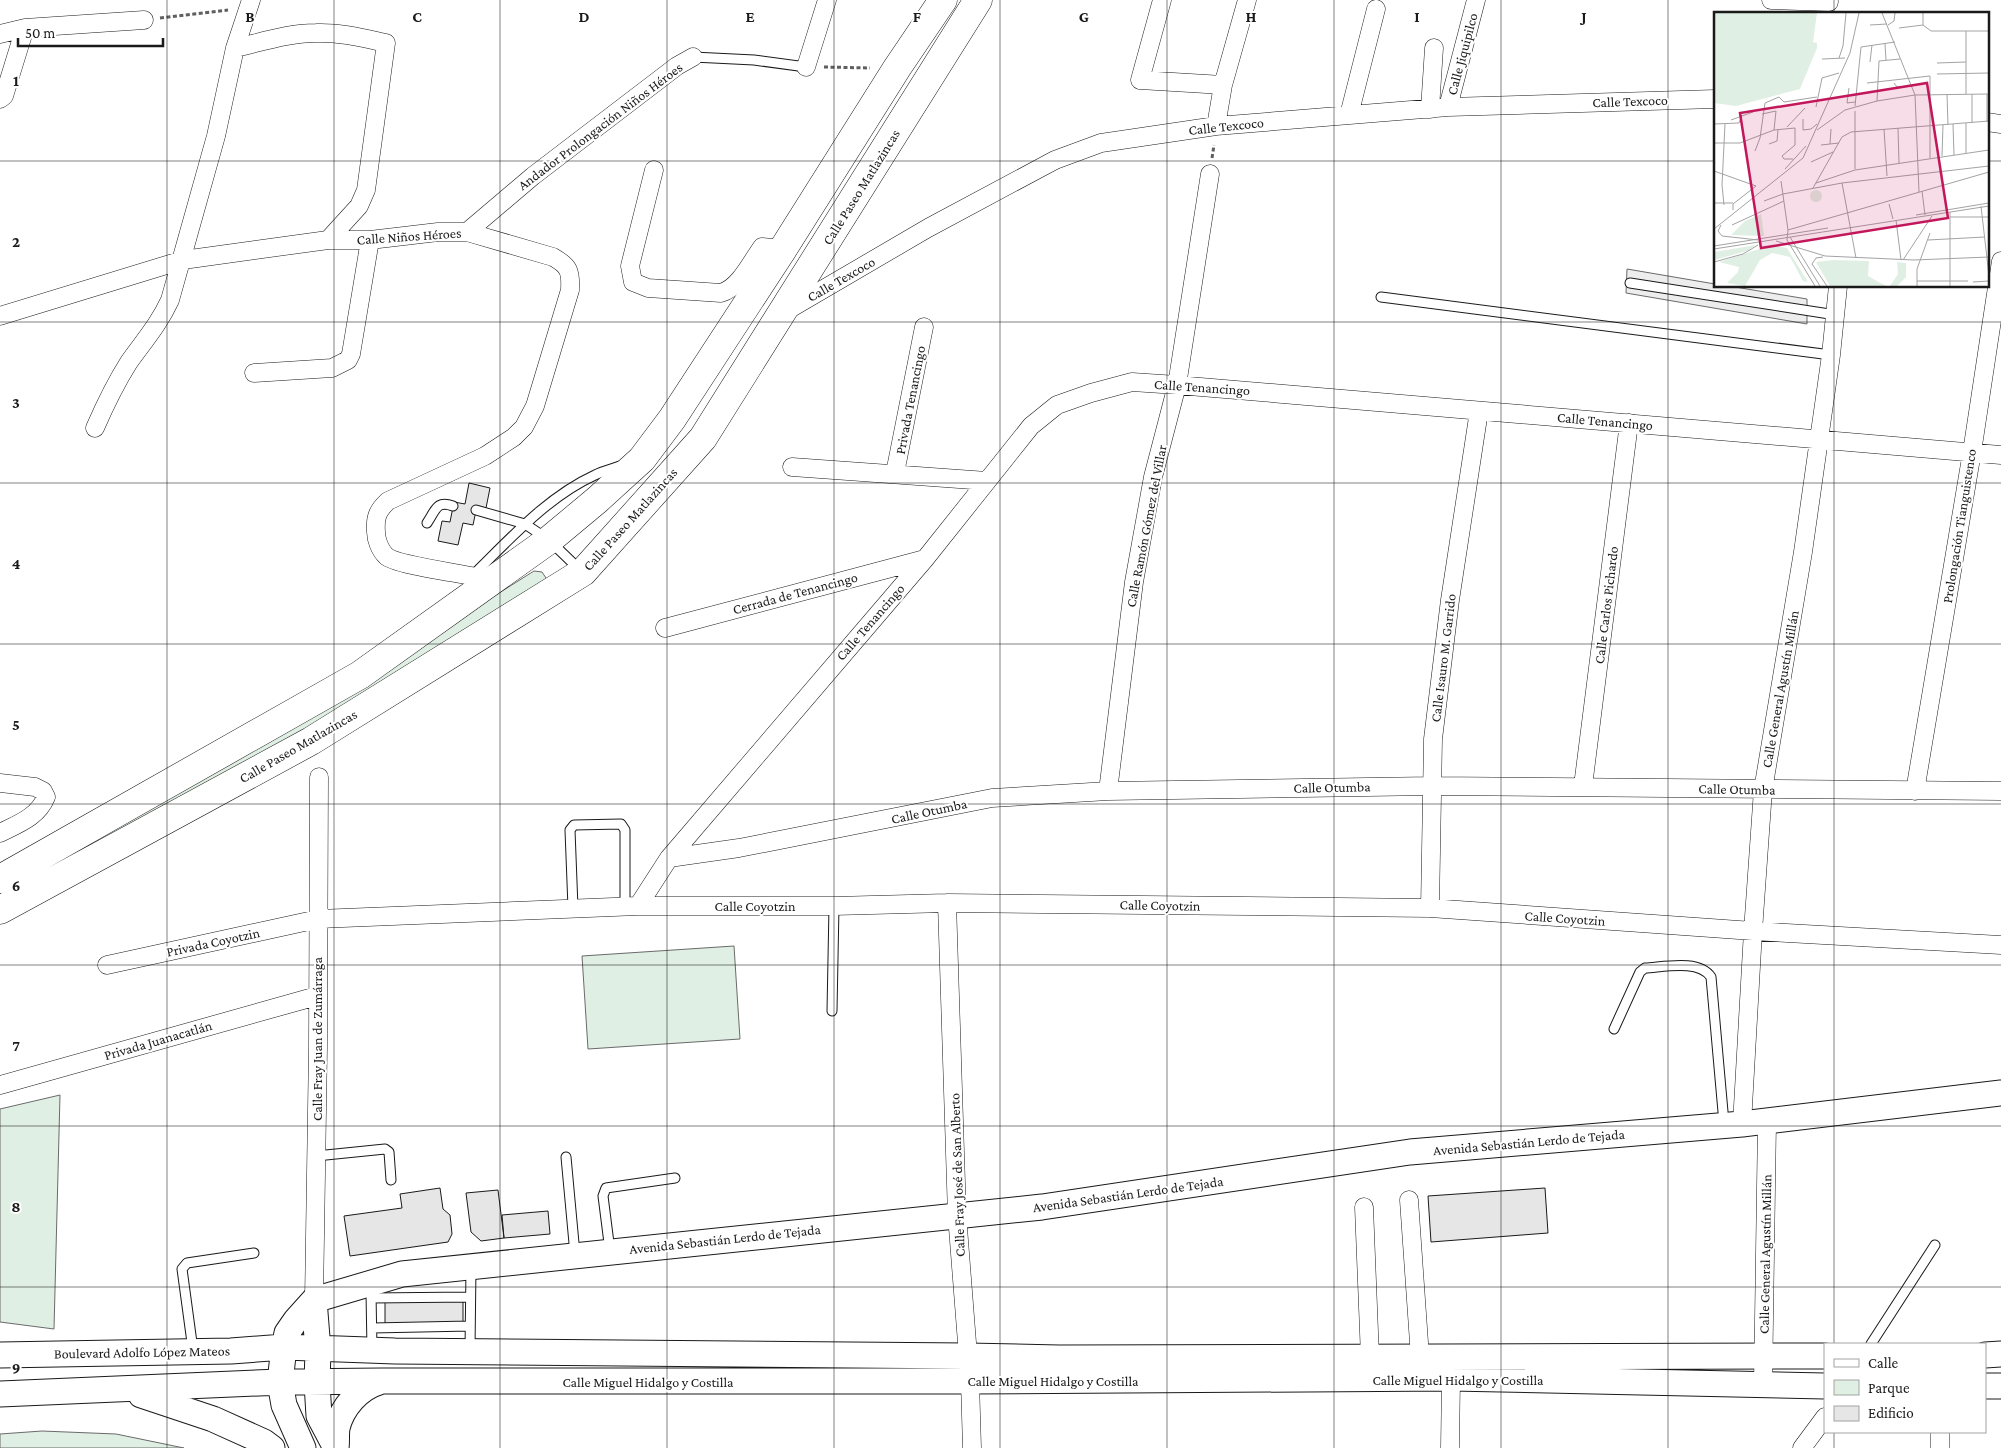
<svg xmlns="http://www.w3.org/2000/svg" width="2001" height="1448" viewBox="0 0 2001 1448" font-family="'Crimson Pro',serif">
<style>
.green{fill:#e0efe3;stroke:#6a6a6a}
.parking{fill:#ededed;stroke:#6a6a6a}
.building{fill:#e6e6e6;stroke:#1a1a1a}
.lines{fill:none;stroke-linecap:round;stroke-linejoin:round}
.lane-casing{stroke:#1a1a1a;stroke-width:11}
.street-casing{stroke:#1a1a1a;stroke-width:19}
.secondary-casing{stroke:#1a1a1a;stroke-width:27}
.highway-casing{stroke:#1a1a1a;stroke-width:29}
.path{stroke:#5f5f5f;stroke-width:3;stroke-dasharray:4 2.5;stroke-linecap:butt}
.lane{stroke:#fff;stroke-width:9}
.street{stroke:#fff;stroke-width:18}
.secondary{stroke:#fff;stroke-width:25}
.highway{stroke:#fff;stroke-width:28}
.grid{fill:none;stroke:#1a1a1a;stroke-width:1;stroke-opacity:0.55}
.labels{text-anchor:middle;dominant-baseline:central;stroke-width:4;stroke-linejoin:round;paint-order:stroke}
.street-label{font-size:14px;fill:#1a1a1a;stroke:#fff}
.inset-road{fill:none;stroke:#a3a3a3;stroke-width:1}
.view{fill:#c2185b;fill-opacity:0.15;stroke:#c2185b;stroke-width:2.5}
.inset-edge{fill:none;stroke:#1a1a1a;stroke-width:2.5}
.grid-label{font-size:16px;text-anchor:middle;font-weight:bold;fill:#1a1a1a;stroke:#fff;stroke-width:4;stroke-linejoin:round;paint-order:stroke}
</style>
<rect width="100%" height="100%" fill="#fff"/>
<!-- green -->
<path class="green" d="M 534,571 L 542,572 L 548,581 L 549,588 L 195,792 L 0,898 L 0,885 L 276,733 Z
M 734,946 L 740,1039 L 588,1049 L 582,956 Z
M 60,1095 L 54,1329 L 0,1322 L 0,1109 Z
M 42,1431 L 116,1434 L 184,1448 L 0,1448 L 0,1434 Z"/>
<!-- parking -->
<path class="parking" d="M 1627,269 L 1715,284 L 1715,286 L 1729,286 L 1807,299 L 1807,324 L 1626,293 Z"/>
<!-- building -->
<path class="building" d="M 469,483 L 490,488 L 486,508 L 477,506 L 473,525 L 463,523 L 458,545 L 438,541 L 442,521 L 450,522 L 454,502 L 465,504 Z
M 440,1188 L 443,1209 L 450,1215 L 452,1234 L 448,1242 L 350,1256 L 344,1216 L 402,1208 L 400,1194 Z
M 1545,1188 L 1548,1233 L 1431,1242 L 1428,1196 Z
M 498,1190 L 504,1238 L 481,1241 L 471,1232 L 466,1193 Z
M 548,1211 L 550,1234 L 504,1238 L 502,1215 Z
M 385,1298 L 463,1299 L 463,1325 L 385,1324 Z"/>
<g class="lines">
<defs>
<path id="lane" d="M 693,57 L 754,60 L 806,67
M 1630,283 L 1836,315
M 1381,297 L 1831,355
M 476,510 L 525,524 L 549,540 L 581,571
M 427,523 C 436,510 436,500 453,506
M 473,575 C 510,539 547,497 595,475 C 603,471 612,469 620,466
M 573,908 L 570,830 L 574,825 L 621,824 L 625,830 L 625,906
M 832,1011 L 834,906
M 1614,1029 L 1640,972 L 1645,968 C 1664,967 1699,959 1711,977 L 1724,1123
M 316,1156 L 385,1149 L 389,1152 L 391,1180
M 566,1157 L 575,1254
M 610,1251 L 603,1196 L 606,1188 L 675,1178
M 371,1293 L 372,1350
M 371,1298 L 470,1297
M 372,1328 L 470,1326
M 1871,1344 L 1935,1245
M 193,1350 L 182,1269 L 187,1263 L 254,1253
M 470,1350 L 471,1268"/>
<path id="street" d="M 1162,0 L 1140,80 L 1223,85
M 1771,0 L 1829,2
M 0,34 L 25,28 L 144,20
M 235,48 C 262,42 289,33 316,33 C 339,32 363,38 386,43 L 366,190 L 359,206 L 328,240
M 806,67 L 827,0
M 0,99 L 4,96 L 25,28
M 1448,107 L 1476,0
M 1430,109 L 1434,48
M 1349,115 L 1376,9
M 1987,122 L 2001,124
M 1216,126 L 1223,85 L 1247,0
M 654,170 L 630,266 L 633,282 L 648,288 L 721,293 C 740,287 751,262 762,247 L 783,249
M 467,232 L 533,176 L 677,66 L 693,57
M 786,311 L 928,228 L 1055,160 L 1101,143 L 1216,126 L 1448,107 L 1715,99
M 0,316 L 183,260 L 328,240 L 370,240 L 438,232 L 467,232 L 553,257 C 569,266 571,271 570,290 L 535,406 L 524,427 L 514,437 L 485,456 L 388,501 C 377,511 375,518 376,532 C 376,540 380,550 386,556 C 397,566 470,574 490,580
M 254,373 L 332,368 L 348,360 L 351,354 L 370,240
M 95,428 C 105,405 115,384 129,362 C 144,341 159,324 170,300 L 216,136 L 235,48 L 251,0
M 792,467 L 987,481
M 895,473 L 924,327
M 665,628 L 925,559
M 0,783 L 35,787 L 43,791 L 46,797 C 38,817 18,824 0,833
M 1583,786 L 1629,423
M 1108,791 L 1134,582 L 1153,477 L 1177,385 L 1210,174
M 1915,791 L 1972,452 L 2001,261
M 669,858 L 739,848 L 992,798 L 1108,791 L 1432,786 L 2001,791
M 947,903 L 957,1215 L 970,1381 L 972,1448
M 638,906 L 669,858 L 925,559 L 1031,426 L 1057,405 L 1091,393 L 1132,382 L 1177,385 L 2001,455
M 1430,908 L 1433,739 L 1450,600 L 1479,411
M 107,965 L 318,919 L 638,906 L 834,906 L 947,903 L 1430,908 L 1753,931 L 2001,945
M 0,1085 L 317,996
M 1742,1124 L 1753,931 L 1763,790 L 1803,552 L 1831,355 L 1838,286
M 1409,1200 L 1420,1357
M 1364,1207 L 1370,1357
M 314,1300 L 318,1047 L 319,777
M 1763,1385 L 1767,1122
M 1450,1448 L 1451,1378
M 1802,1448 L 1825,1417
M 1940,1448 L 1940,1432"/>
<path id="secondary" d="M 314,1300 L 318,1350 L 317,1383 L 319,1416 L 336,1448
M 0,1355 L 231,1351 L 284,1347 L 395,1351 L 967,1356 L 1059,1358 L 1825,1356
M 1985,1355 L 2001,1354
M 1985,1386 L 2001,1386
M 0,1394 L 280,1382 L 382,1381 L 970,1381 L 1451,1378 L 1825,1386
M 141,1395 L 213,1419 L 264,1442 L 272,1448
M 303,1448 L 284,1405 L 280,1382 L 284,1347 L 287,1333 L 296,1320 L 314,1300 L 402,1274 L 1042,1207 L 1410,1152 L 1742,1124 L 2001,1093
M 336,1448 C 337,1442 336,1434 337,1428 C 342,1407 359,1388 379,1382"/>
<path id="highway" d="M 0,879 L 360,675 L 549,540 L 597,500 L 642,459 L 672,419 L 783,249 L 897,68 L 943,0
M 0,910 L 311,741 L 583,572 L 703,438 L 978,0"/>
</defs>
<!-- lane casing -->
<use href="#lane" class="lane-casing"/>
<!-- street casing -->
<use href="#street" class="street-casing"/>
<!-- secondary casing -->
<use href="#secondary" class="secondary-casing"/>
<!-- highway casing -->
<use href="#highway" class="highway-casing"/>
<!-- path -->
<path class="path" d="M 160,18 L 228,10
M 824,67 L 870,68
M 1212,158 L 1214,145"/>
<!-- lane -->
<use href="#lane" class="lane"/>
<!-- street -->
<use href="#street" class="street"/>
<!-- secondary -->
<use href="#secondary" class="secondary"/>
<!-- highway -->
<use href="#highway" class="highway"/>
</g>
<!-- grid -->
<path class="grid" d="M 167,0 L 167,1448M 334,0 L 334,1448M 500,0 L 500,1448M 667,0 L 667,1448M 834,0 L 834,1448M 1000,0 L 1000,1448M 1167,0 L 1167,1448M 1334,0 L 1334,1448M 1501,0 L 1501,1448M 1668,0 L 1668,1448M 1834,0 L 1834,14M 0,161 L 1715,161M 1987,161 L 2001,161M 1834,286 L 1834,1344M 0,322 L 2001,322M 0,483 L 2001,483M 0,644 L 2001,644M 0,804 L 2001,804M 0,965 L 2001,965M 0,1126 L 2001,1126M 0,1287 L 2001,1287M 1834,1432 L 1834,1448"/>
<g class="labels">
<!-- street labels -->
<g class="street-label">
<text transform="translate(1462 54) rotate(-75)">Calle Jiquipilco</text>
<text transform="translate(1630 101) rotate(-2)">Calle Texcoco</text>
<text transform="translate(600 126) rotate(-37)">Andador Prolongación Niños Héroes</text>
<text transform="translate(1226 126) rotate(-6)">Calle Texcoco</text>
<text transform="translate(861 187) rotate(-58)">Calle Paseo Matlazincas</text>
<text transform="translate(409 236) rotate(-4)">Calle Niños Héroes</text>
<text transform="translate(841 279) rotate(-30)">Calle Texcoco</text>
<text transform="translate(1202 387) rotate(4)">Calle Tenancingo</text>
<text transform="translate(910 400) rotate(-79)">Privada Tenancingo</text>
<text transform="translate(1605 421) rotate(5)">Calle Tenancingo</text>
<text transform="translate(630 519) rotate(-48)">Calle Paseo Matlazincas</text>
<text transform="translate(1146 526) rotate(-79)">Calle Ramón Gómez del Villar</text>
<text transform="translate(1959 526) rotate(-81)">Prolongación Tianguistenco</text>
<text transform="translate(795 593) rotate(-15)">Cerrada de Tenancingo</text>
<text transform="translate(1606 605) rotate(-83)">Calle Carlos Pichardo</text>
<text transform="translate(870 622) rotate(-49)">Calle Tenancingo</text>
<text transform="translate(1443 658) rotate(-83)">Calle Isauro M. Garrido</text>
<text transform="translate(1780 689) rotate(-80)">Calle General Agustín Millán</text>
<text transform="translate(298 746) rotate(-30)">Calle Paseo Matlazincas</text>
<text transform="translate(1332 787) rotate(-1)">Calle Otumba</text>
<text transform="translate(1737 789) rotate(1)">Calle Otumba</text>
<text transform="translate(929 811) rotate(-12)">Calle Otumba</text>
<text transform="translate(1160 905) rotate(1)">Calle Coyotzin</text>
<text x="755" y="906">Calle Coyotzin</text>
<text transform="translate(1565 918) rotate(4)">Calle Coyotzin</text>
<text transform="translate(213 942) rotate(-12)">Privada Coyotzin</text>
<text transform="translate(317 1039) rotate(-90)">Calle Fray Juan de Zumárraga</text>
<text transform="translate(158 1040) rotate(-16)">Privada Juanacatlán</text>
<text transform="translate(1529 1142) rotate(-5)">Avenida Sebastián Lerdo de Tejada</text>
<text transform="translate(957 1175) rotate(-92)">Calle Fray José de San Alberto</text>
<text transform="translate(1128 1194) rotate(-8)">Avenida Sebastián Lerdo de Tejada</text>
<text transform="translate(725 1239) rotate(-6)">Avenida Sebastián Lerdo de Tejada</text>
<text transform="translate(1765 1254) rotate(-89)">Calle General Agustín Millán</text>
<text transform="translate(142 1352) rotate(-1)">Boulevard Adolfo López Mateos</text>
<text x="1458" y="1380">Calle Miguel Hidalgo y Costilla</text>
<text x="1053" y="1381">Calle Miguel Hidalgo y Costilla</text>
<text x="648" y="1382">Calle Miguel Hidalgo y Costilla</text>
</g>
</g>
<!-- overview -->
<g transform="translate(1714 12)">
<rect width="275" height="275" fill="#fff"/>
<path d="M 0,1 L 103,1 L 99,30 L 103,31 L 103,36 L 86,77 L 22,94 L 0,91 ZM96 184a6 6 0 1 1 12 0a6 6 0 1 1-12 0ZM 47,202 L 50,224 L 17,223 L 31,209 ZM 42,233 L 33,239 L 0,248 L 0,240 ZM 58,233 L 73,236 L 94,270 L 89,269 L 76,245 L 58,241 L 46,248 L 31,274 L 13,271 L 24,260 L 25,255 L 5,250 ZM 119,248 L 155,249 L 154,264 L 172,274 L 116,274 L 102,250 ZM 183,250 L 192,251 L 192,265 L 183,274 L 176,274 L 184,262 Z" fill="#e0efe3"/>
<path class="inset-road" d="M 168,1 L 201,83 L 205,180M 209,1 L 209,13 L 217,19 L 275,19M 156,13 L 173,12M 174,13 L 180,9 L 181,1M 185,16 L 209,13M 252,19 L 252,82M 171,32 L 172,48M 125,46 L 129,34 L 132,1M 108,47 L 131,46M 156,50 L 158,33M 223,51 L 252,50M 223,62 L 275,61M 153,71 L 216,64 L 216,146M 180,71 L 183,75 L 196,74M 135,76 L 133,91 L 141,90M 233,82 L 234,113M 163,89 L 165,49 L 186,47M 141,94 L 147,35 L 181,30M 102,95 L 108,66 L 125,61M 48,102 L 62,99 L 60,118M 89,107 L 89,118 L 97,117 L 103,112M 17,108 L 39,100M 273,110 L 273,82M 252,111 L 252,141M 258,111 L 258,82M 0,112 L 25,111 L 28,103M 239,112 L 240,143M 73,115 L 91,96M 184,116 L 185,151M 170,117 L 173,164M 103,118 L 131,98 L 163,89 L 201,83 L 275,82M 0,131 L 26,131 L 60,118 L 81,116 L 81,133 L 68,144 L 70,147 L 79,147M 55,132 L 63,129 L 64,118M 116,132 L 117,117M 107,133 L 125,131M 41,139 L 46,126 L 51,91 L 65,85 L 70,90 L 103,85M 228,144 L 229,113M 97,150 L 119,140M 71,157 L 92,134M 141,157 L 141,99M 0,159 L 42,174M 67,169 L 74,218M 102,171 L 141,158 L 275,138M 128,171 L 142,246M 99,176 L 128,125 L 137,120 L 275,109M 208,179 L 211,203M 50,189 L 69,182 L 128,171 L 275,154M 0,191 L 19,191M 175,192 L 179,207M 10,193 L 8,173 L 11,112M 267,194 L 275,264M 19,198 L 19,192 L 42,174M 236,200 L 236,274M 202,203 L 275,191M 236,205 L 275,205M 182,208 L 187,248M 7,213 L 4,219 L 8,224 L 44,228M 18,213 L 70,189M 0,217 L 89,146 L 136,41 L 145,1M 76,225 L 106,274M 214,228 L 271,225M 62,229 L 111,244 L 200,248 L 275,245M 0,234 L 114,216M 0,237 L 275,194M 109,245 L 102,246 L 98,252 L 113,274M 189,248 L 218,204M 0,250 L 29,242 L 44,233M 203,269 L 254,269M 259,270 L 275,269M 101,274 L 73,228 L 74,218 L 275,160M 203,274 L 203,257 L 216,221"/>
<path class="view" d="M 213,71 L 234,206 L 47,236 L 26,101 Z"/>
<rect width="275" height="275" class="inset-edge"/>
</g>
<g class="grid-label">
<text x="250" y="22">B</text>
<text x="417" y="22">C</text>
<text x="584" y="22">D</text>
<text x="750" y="22">E</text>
<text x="917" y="22">F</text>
<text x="1084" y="22">G</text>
<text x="1251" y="22">H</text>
<text x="1417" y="22">I</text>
<text x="1584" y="22">J</text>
<text x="16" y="86">1</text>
<text x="16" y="247">2</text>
<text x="16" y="408">3</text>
<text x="16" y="569">4</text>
<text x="16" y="730">5</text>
<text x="16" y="891">6</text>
<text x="16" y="1051">7</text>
<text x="16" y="1212">8</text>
<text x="16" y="1373">9</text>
</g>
<!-- legend -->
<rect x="1824" y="1343" width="162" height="90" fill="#ffffff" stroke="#a3a3a3"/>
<rect x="1834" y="1359" width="25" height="8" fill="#ffffff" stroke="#a3a3a3"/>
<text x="1868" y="1368" font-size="15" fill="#1a1a1a">Calle</text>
<rect x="1834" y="1380" width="25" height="15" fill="#e0efe3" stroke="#a3a3a3"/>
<text x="1868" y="1393" font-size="15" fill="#1a1a1a">Parque</text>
<rect x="1834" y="1406" width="25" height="15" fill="#e6e6e6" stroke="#a3a3a3"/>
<text x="1868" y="1418" font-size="15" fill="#1a1a1a">Edificio</text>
<!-- scale -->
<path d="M18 38v8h145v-8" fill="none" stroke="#1a1a1a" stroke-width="2.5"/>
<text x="25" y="38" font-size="15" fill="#1a1a1a" stroke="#ffffff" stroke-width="4" paint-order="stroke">50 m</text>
</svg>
